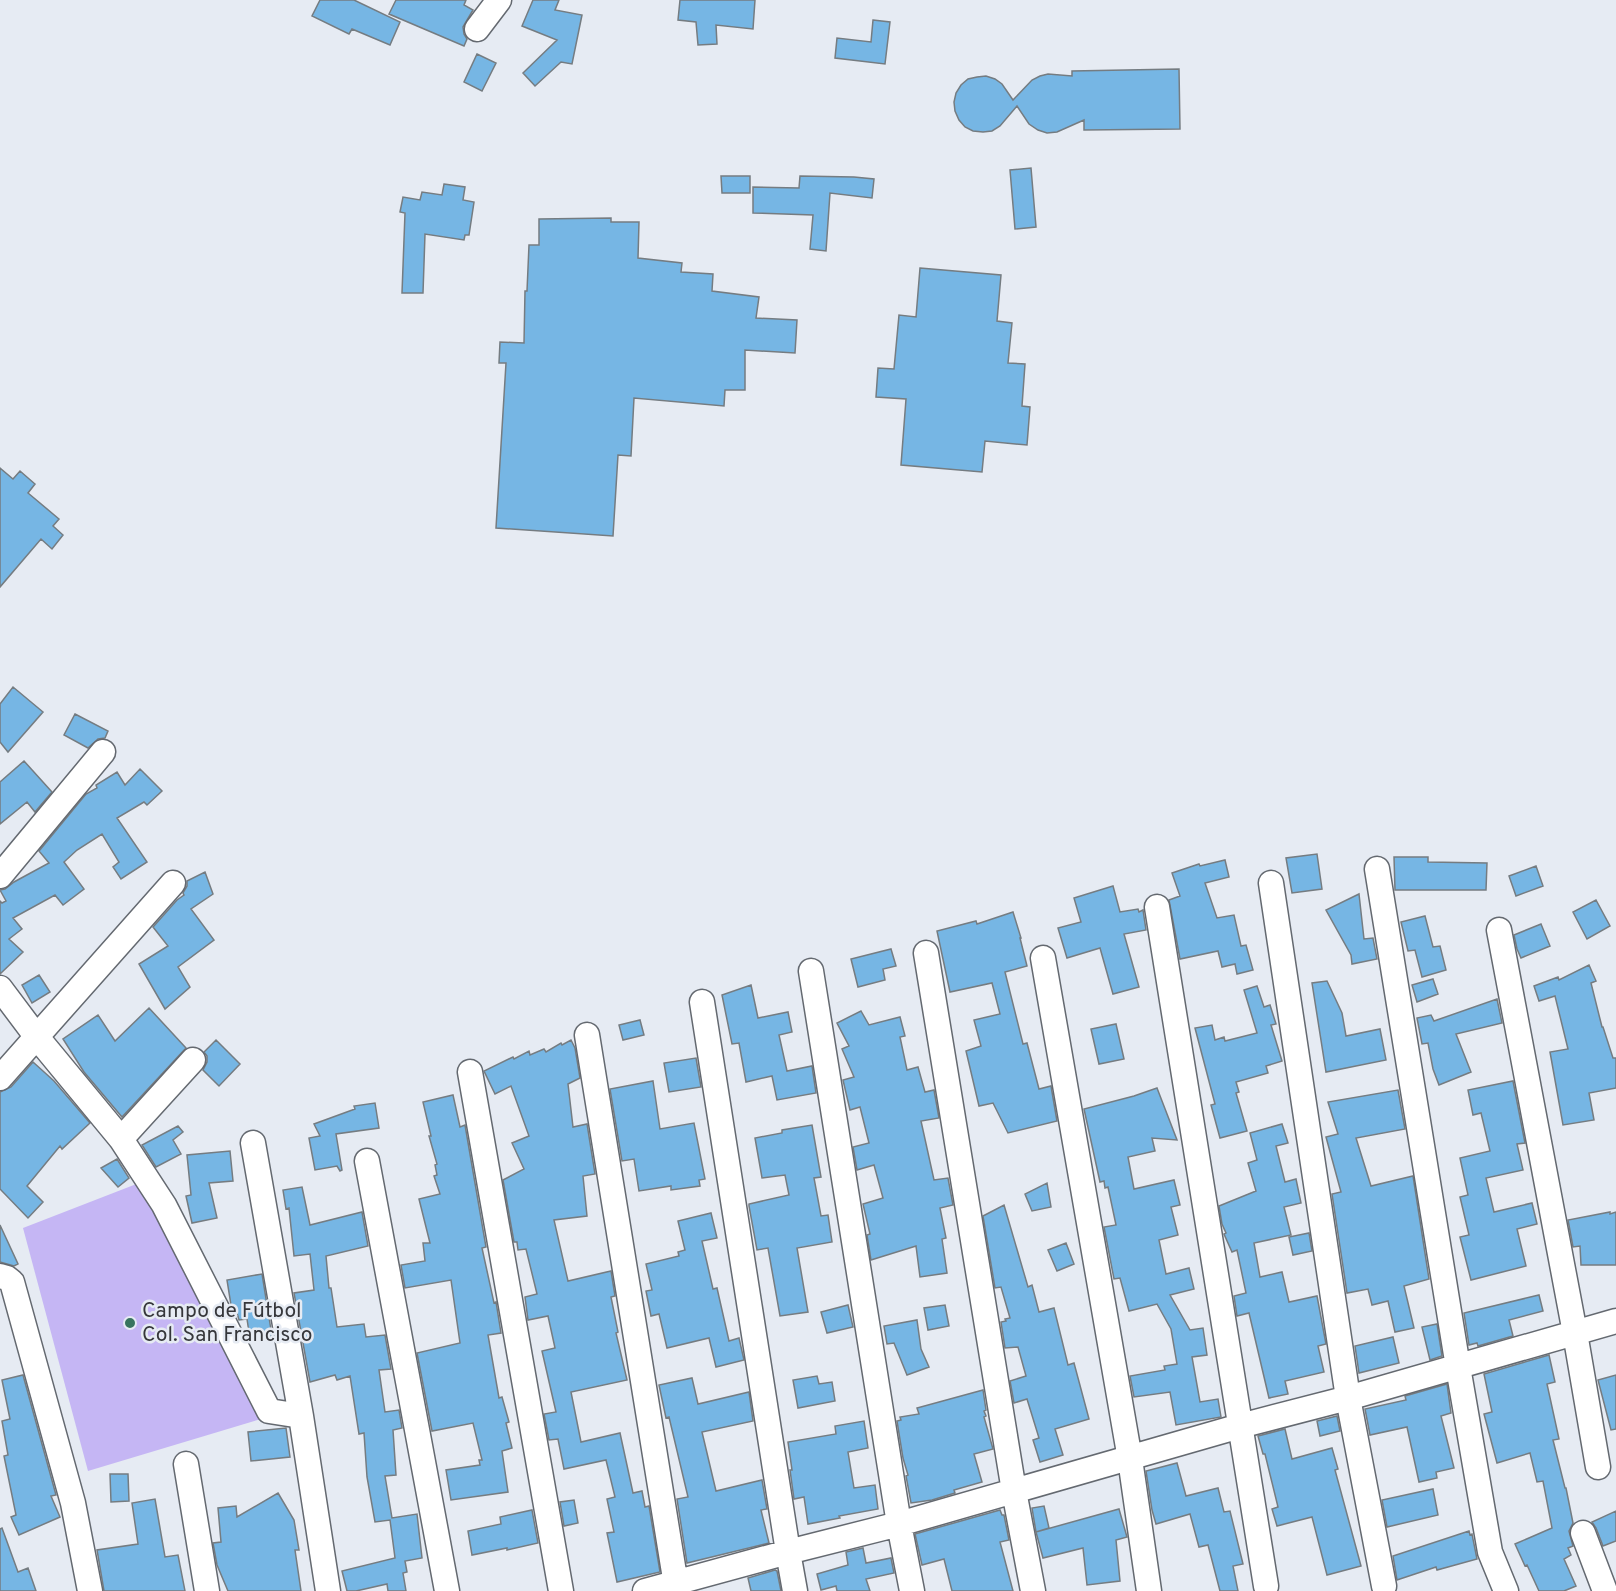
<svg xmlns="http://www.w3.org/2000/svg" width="1616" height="1591" viewBox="0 0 1616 1591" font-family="Overpass,sans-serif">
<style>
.green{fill:#c5b6f4}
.building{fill:#76b6e4;stroke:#757c81;stroke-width:1.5}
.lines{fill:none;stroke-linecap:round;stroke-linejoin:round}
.minor-casing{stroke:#646970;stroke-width:27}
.minor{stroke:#fff;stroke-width:24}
.poi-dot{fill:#38745f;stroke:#e6ebf3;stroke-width:2}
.labels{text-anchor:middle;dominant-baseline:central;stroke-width:5;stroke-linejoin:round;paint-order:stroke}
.poi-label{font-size:21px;fill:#36373b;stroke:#e6ebf3;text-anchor:start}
</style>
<rect width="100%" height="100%" fill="#e6ebf3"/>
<!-- green -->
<path class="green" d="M 139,1183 L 261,1419 L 88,1471 L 23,1228 Z"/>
<!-- building -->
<path class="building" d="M 320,0 L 354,0 L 400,22 L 390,45 L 352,29 L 349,34 L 312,16 Z
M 396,0 L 466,0 L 464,5 L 473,10 L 463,27 L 464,34 L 467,39 L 464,46 L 389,14 Z
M 533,0 L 559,0 L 555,10 L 582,15 L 572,64 L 561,62 L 535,86 L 523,73 L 557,40 L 522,26 Z
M 680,0 L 755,0 L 753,29 L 716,25 L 717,44 L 698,45 L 696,22 L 678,20 Z
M 873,20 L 890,22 L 885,64 L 835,58 L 837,38 L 871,42 Z
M 477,54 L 496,63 L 482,91 L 464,82 Z
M 1179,69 L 1180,129 L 1084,130 L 1084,120 L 1057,132 L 1047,133 L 1038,130 L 1029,124 L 1017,106 L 1000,126 L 992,131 L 983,132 L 973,131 L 965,127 L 959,120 L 955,111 L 954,102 L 956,93 L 961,85 L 968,79 L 977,77 L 986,76 L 995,79 L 1002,84 L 1013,100 L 1032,80 L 1040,76 L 1048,74 L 1072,76 L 1072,71 Z
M 1031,168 L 1036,227 L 1015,229 L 1010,170 Z
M 721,176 L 750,176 L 750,193 L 722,193 Z
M 800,176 L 854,177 L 874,179 L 872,198 L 830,193 L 826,251 L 810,249 L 813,215 L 753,213 L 753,187 L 799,188 Z
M 444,184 L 465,187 L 463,200 L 474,202 L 469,235 L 465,235 L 464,240 L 425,234 L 423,293 L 402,293 L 405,213 L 400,212 L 403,197 L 420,200 L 422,192 L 442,195 Z
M 611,218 L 611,222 L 639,222 L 638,258 L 682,263 L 681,272 L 713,274 L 712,291 L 759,297 L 756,318 L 797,320 L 795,353 L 745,350 L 745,390 L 725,390 L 724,406 L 634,398 L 631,456 L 618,455 L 613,536 L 496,528 L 506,363 L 499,363 L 500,342 L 524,343 L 525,291 L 527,291 L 529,245 L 539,245 L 539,219 Z
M 920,268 L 1001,275 L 997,321 L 1012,323 L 1008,363 L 1025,364 L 1022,406 L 1030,407 L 1027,445 L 985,441 L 982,472 L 901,465 L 906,399 L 876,397 L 878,368 L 894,369 L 899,315 L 916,317 Z
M 0,468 L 13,479 L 20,471 L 35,484 L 28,493 L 59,519 L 53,526 L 63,535 L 52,549 L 41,539 L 0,587 Z
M 13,687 L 43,712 L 8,752 L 0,742 L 0,704 Z
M 75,714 L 108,731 L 105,738 L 98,739 L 88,748 L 64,735 Z
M 24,761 L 52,792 L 35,812 L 27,802 L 0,824 L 0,782 Z
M 140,769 L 162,791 L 147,805 L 144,802 L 117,818 L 147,862 L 121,879 L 113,867 L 119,862 L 102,834 L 77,850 L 64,862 L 84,889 L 63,905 L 55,895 L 13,918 L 22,929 L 9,939 L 23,952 L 0,974 L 0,901 L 2,903 L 6,901 L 0,890 L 5,889 L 14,882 L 49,863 L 39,851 L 86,794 L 97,788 L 96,785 L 117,772 L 125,785 Z
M 1317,854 L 1322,889 L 1292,893 L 1286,858 Z
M 1394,857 L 1428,857 L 1428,862 L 1487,863 L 1486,890 L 1395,890 Z
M 1225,860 L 1229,877 L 1205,883 L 1217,918 L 1234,915 L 1241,946 L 1246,945 L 1253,970 L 1237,974 L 1235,964 L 1222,967 L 1218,951 L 1180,959 L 1169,900 L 1180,896 L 1172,873 L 1199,864 L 1200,866 Z
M 1536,866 L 1543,886 L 1516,896 L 1509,876 Z
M 205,872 L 213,894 L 191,909 L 214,940 L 178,967 L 190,987 L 165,1009 L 139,964 L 168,946 L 153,927 L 177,900 L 184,895 L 183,893 L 187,886 L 187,881 Z
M 1113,886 L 1120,912 L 1138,909 L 1139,912 L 1143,910 L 1146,930 L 1124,934 L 1139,987 L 1113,994 L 1100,948 L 1067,958 L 1058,928 L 1081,922 L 1074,898 Z
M 1359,894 L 1364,939 L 1373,938 L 1377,959 L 1352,964 L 1351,955 L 1326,910 Z
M 1596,900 L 1610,926 L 1587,939 L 1573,912 Z
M 1013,912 L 1021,938 L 1020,938 L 1027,966 L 1005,972 L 1023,1044 L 1027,1043 L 1039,1089 L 1051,1086 L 1057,1121 L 1008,1133 L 993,1103 L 979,1106 L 966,1051 L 981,1046 L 974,1020 L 1000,1014 L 992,983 L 950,992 L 937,931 L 976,921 L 977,924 Z
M 1425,916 L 1433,947 L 1440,946 L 1446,970 L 1422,977 L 1415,950 L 1408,951 L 1401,922 Z
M 1541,924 L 1550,946 L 1521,958 L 1517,949 L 1514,935 Z
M 891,949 L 896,966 L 883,969 L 885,980 L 858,987 L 851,959 Z
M 1589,965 L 1596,981 L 1591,983 L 1602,1027 L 1603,1027 L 1613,1058 L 1616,1058 L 1616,1088 L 1589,1093 L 1594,1120 L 1563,1125 L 1550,1052 L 1568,1049 L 1555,996 L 1539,1001 L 1534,986 L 1558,977 L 1559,980 Z
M 39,975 L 50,992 L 32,1003 L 22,985 Z
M 1433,979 L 1438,994 L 1417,1002 L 1412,985 Z
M 1327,981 L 1342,1013 L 1346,1036 L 1380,1029 L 1386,1060 L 1326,1072 L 1312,983 Z
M 751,985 L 758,1018 L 788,1012 L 792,1032 L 779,1035 L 787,1071 L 812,1066 L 816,1093 L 777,1100 L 772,1076 L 746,1082 L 739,1043 L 732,1044 L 722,995 Z
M 1257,986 L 1264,1007 L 1270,1005 L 1276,1024 L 1271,1025 L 1282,1061 L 1266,1066 L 1268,1073 L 1236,1082 L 1239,1092 L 1236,1093 L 1247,1131 L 1220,1138 L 1211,1105 L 1215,1104 L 1195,1028 L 1212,1025 L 1215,1040 L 1224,1037 L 1225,1041 L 1257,1033 L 1244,990 Z
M 1497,999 L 1502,1023 L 1456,1034 L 1471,1072 L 1439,1085 L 1433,1069 L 1428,1043 L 1422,1044 L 1417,1018 L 1431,1015 L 1434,1021 Z
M 149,1008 L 186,1048 L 122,1117 L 84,1072 L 63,1039 L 98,1015 L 115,1041 Z
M 861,1011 L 869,1025 L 900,1017 L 905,1036 L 900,1037 L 907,1070 L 918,1067 L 925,1092 L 934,1090 L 939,1118 L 921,1121 L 934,1180 L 948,1178 L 953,1205 L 940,1208 L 946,1238 L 942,1239 L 947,1273 L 920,1277 L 916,1246 L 871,1260 L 867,1235 L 870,1234 L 863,1204 L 883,1198 L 874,1165 L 857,1170 L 853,1147 L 869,1143 L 860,1107 L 850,1110 L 843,1080 L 854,1077 L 842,1049 L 849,1046 L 837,1023 Z
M 640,1020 L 644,1035 L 623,1040 L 619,1025 Z
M 1116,1024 L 1124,1059 L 1099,1064 L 1091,1029 Z
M 216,1040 L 240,1064 L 219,1086 L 203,1070 L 207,1062 L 207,1056 L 204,1052 Z
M 571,1040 L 575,1048 L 580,1078 L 568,1084 L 573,1127 L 587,1124 L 595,1174 L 583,1176 L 587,1216 L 554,1220 L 568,1281 L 611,1271 L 615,1296 L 611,1297 L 618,1332 L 616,1333 L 627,1380 L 571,1392 L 581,1442 L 620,1433 L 633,1493 L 642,1491 L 645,1507 L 649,1506 L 660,1572 L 617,1582 L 607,1533 L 614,1532 L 607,1499 L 615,1497 L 606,1460 L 564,1469 L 558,1439 L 549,1440 L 544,1414 L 556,1412 L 542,1351 L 555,1348 L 548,1316 L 528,1320 L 525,1297 L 537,1294 L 526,1249 L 518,1250 L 517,1242 L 514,1242 L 503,1180 L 524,1169 L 512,1143 L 529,1136 L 511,1086 L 495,1094 L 484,1071 L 513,1057 L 514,1059 L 529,1051 L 530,1055 L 544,1049 L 546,1052 L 561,1043 L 562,1045 Z
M 696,1058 L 701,1087 L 669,1092 L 664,1063 Z
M 33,1062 L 54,1081 L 90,1123 L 62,1149 L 60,1146 L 27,1186 L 43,1202 L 28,1218 L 0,1189 L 0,1092 L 11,1087 Z
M 653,1081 L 660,1129 L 694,1123 L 705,1179 L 699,1180 L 700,1186 L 671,1190 L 671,1186 L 639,1191 L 634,1159 L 622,1161 L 610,1089 Z
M 1513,1081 L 1525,1143 L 1517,1144 L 1523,1170 L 1486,1178 L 1494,1212 L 1532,1203 L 1537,1224 L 1517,1229 L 1526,1266 L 1471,1280 L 1460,1237 L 1469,1235 L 1460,1197 L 1468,1195 L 1460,1158 L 1490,1151 L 1481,1113 L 1473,1115 L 1468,1090 Z
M 1157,1088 L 1177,1140 L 1152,1138 L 1155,1151 L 1128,1157 L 1134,1189 L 1174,1180 L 1180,1205 L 1171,1207 L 1178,1235 L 1159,1240 L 1166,1274 L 1189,1268 L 1194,1289 L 1170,1295 L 1190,1330 L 1203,1328 L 1207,1355 L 1192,1357 L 1200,1402 L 1218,1399 L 1221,1417 L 1176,1425 L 1170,1392 L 1134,1397 L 1130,1376 L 1165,1370 L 1164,1366 L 1177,1364 L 1171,1329 L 1157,1304 L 1129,1311 L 1120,1278 L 1114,1279 L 1104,1227 L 1116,1225 L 1108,1187 L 1105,1188 L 1104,1181 L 1100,1182 L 1084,1109 L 1134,1096 Z
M 1398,1090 L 1405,1129 L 1356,1138 L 1371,1186 L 1413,1176 L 1429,1279 L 1404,1286 L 1414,1328 L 1395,1332 L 1388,1301 L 1372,1305 L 1368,1289 L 1347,1293 L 1332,1194 L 1341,1192 L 1326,1137 L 1338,1134 L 1328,1102 Z
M 453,1095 L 460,1127 L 465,1125 L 486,1247 L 482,1248 L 494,1303 L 496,1302 L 501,1333 L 488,1335 L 499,1398 L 502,1397 L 509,1422 L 506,1423 L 512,1448 L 502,1451 L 508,1492 L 451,1500 L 446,1470 L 480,1465 L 479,1460 L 482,1460 L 473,1423 L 432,1431 L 417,1353 L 460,1343 L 451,1280 L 405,1288 L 401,1265 L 425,1261 L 423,1243 L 430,1243 L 419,1199 L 440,1194 L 434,1176 L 437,1175 L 435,1165 L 437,1164 L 429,1136 L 431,1136 L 423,1102 Z
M 375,1103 L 379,1128 L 336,1134 L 342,1170 L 340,1171 L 337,1166 L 315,1170 L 309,1138 L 320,1136 L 314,1124 L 355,1109 L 354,1106 Z
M 1282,1124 L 1288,1143 L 1276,1146 L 1285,1182 L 1296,1179 L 1301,1203 L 1284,1207 L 1291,1235 L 1254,1243 L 1260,1277 L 1282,1272 L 1289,1302 L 1317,1296 L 1326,1344 L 1318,1346 L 1324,1372 L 1285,1381 L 1288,1394 L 1269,1398 L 1249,1313 L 1237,1316 L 1234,1296 L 1246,1293 L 1237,1250 L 1232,1252 L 1224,1234 L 1226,1233 L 1222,1224 L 1219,1206 L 1256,1191 L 1248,1163 L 1257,1160 L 1250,1133 Z
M 812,1125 L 821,1177 L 814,1178 L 821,1216 L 828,1215 L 832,1242 L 797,1248 L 808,1312 L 780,1316 L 768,1248 L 757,1250 L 749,1206 L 749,1204 L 789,1195 L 785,1175 L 762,1178 L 755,1138 L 782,1133 L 782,1130 Z
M 178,1126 L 183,1132 L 173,1140 L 181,1154 L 156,1167 L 142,1145 Z
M 230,1151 L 233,1181 L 209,1183 L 217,1218 L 192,1223 L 186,1196 L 191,1195 L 187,1155 Z
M 117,1159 L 129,1178 L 118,1187 L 101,1168 Z
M 1047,1183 L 1051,1207 L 1032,1211 L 1025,1194 Z
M 302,1187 L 310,1225 L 362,1212 L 368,1246 L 326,1256 L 329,1288 L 331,1288 L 337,1327 L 364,1324 L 366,1337 L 385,1335 L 391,1369 L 379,1370 L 385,1412 L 399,1410 L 402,1428 L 393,1430 L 396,1475 L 385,1476 L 392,1518 L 417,1514 L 422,1558 L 405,1561 L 407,1572 L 403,1573 L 406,1591 L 388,1591 L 387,1584 L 356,1591 L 347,1591 L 342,1571 L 395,1558 L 390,1520 L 375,1522 L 367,1477 L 364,1433 L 359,1434 L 350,1376 L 337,1380 L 335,1375 L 310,1382 L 294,1293 L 314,1290 L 310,1254 L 294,1256 L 289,1208 L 286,1209 L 283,1190 Z
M 1004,1205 L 1028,1287 L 1032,1285 L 1039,1312 L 1054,1308 L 1068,1365 L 1074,1363 L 1089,1419 L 1055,1429 L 1063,1455 L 1040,1462 L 1033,1440 L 1039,1438 L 1027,1399 L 1014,1403 L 1010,1381 L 1026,1376 L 1018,1347 L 1005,1348 L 1001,1322 L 1006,1321 L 1005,1319 L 1010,1318 L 1001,1287 L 995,1288 L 983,1216 Z
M 1610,1212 L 1610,1214 L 1616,1212 L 1616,1265 L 1581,1265 L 1580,1246 L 1573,1247 L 1568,1220 Z
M 711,1213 L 717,1238 L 702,1241 L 713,1289 L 717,1288 L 729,1341 L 739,1338 L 744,1360 L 716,1367 L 709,1338 L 667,1348 L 659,1314 L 651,1316 L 646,1291 L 652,1290 L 646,1264 L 679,1256 L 678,1252 L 685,1250 L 678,1221 Z
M 0,1225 L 18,1264 L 14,1266 L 0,1262 Z
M 1309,1233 L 1312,1251 L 1293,1255 L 1289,1237 Z
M 1066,1243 L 1074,1264 L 1057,1271 L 1048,1250 Z
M 262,1274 L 272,1336 L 250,1339 L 247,1319 L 239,1320 L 235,1306 L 232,1307 L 231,1305 L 227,1280 Z
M 1539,1295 L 1543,1311 L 1509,1320 L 1513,1336 L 1478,1346 L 1477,1343 L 1469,1345 L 1464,1313 Z
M 848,1305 L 853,1327 L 827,1333 L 821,1312 Z
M 945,1305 L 949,1326 L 928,1330 L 924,1308 Z
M 917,1320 L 921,1349 L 929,1367 L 907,1375 L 894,1343 L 887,1344 L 884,1326 Z
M 1437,1324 L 1442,1356 L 1430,1360 L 1422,1327 Z
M 1393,1337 L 1399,1363 L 1359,1373 L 1355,1346 Z
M 1549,1355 L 1555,1382 L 1547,1384 L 1559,1439 L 1553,1440 L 1565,1488 L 1566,1488 L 1573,1523 L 1569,1531 L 1573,1546 L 1568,1548 L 1571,1555 L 1564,1559 L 1576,1586 L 1564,1591 L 1539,1591 L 1527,1565 L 1525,1566 L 1515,1544 L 1552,1528 L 1543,1481 L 1537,1482 L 1530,1453 L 1497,1463 L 1484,1414 L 1492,1412 L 1484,1374 Z
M 23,1375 L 56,1495 L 51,1496 L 60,1517 L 19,1535 L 11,1517 L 16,1515 L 4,1456 L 8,1455 L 2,1421 L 10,1419 L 2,1380 Z
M 1616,1375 L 1616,1429 L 1611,1430 L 1598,1380 Z
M 817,1376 L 819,1384 L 832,1382 L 835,1401 L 798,1408 L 793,1380 Z
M 692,1378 L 698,1404 L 749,1392 L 753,1421 L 702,1432 L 716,1491 L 762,1480 L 767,1509 L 761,1510 L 769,1543 L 687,1563 L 677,1499 L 688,1497 L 669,1417 L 666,1418 L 659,1385 Z
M 1447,1384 L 1451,1413 L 1441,1416 L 1454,1468 L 1436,1472 L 1437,1478 L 1419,1482 L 1407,1427 L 1370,1435 L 1365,1409 L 1406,1400 L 1405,1396 Z
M 983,1390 L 986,1410 L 984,1411 L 986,1416 L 984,1417 L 993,1449 L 974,1454 L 982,1482 L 954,1490 L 955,1493 L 932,1500 L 911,1503 L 906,1476 L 908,1475 L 903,1458 L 897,1421 L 901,1420 L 900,1417 L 919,1414 L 917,1408 Z
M 1337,1416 L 1340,1431 L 1320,1436 L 1317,1421 Z
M 864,1421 L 868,1448 L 848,1452 L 854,1488 L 875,1485 L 878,1509 L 839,1516 L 840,1518 L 808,1524 L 804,1497 L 794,1499 L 790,1470 L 792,1470 L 788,1442 L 836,1434 L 835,1426 Z
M 286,1428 L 290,1457 L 251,1461 L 248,1432 Z
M 1285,1429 L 1292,1459 L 1332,1448 L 1338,1469 L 1335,1470 L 1361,1566 L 1327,1575 L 1312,1517 L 1277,1526 L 1272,1509 L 1278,1507 L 1265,1454 L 1263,1454 L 1258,1436 Z
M 1177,1463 L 1186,1496 L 1218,1488 L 1224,1512 L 1230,1511 L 1243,1564 L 1233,1566 L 1238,1591 L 1220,1591 L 1208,1545 L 1199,1547 L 1190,1514 L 1156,1524 L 1152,1510 L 1146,1471 Z
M 110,1474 L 128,1474 L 129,1501 L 111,1502 Z
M 1433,1489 L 1438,1515 L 1387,1527 L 1382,1500 Z
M 278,1493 L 294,1520 L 299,1550 L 295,1550 L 301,1591 L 228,1591 L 217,1565 L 213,1543 L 221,1542 L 218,1508 L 236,1506 L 237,1517 Z
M 155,1499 L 165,1557 L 178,1555 L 185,1591 L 104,1591 L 97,1550 L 138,1544 L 132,1503 Z
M 574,1500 L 578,1523 L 564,1526 L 560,1502 Z
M 1044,1506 L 1049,1528 L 1036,1532 L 1032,1508 Z
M 1119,1509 L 1127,1537 L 1116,1540 L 1120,1581 L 1087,1585 L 1083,1548 L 1043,1558 L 1036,1532 Z
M 532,1510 L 538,1543 L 507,1550 L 507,1548 L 472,1555 L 468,1531 L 501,1524 L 500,1517 Z
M 1000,1510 L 1002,1515 L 1004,1515 L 1009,1540 L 1000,1542 L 1013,1591 L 952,1591 L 944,1559 L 922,1565 L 915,1534 Z
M 1616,1511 L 1616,1541 L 1603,1546 L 1596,1528 L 1592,1522 Z
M 2,1528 L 18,1572 L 28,1568 L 36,1591 L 0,1591 L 0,1529 Z
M 1469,1531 L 1470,1535 L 1472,1534 L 1477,1559 L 1437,1570 L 1436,1567 L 1397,1580 L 1393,1556 Z
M 863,1548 L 866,1563 L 891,1558 L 894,1573 L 866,1579 L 870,1591 L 837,1591 L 836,1586 L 821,1590 L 817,1574 L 848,1565 L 846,1552 Z
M 775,1570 L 777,1571 L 781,1591 L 751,1591 L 748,1578 Z"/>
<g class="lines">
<defs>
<path id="minor" d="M 477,29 L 499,0
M 1377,869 L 1458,1367 L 1490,1552 L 1506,1591
M 0,876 L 103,752
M 1271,883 L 1348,1398 L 1384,1586
M 1157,907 L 1266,1586
M 1499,930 L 1575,1333 L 1598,1467
M 926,953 L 1014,1491 L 1033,1591
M 1043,958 L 1130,1459 L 1149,1591
M 811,971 L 899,1524 L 912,1591
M 0,988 L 36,1036 L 121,1139 L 164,1205 L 269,1411 L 301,1416
M 702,1002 L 788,1552 L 795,1591
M 587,1035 L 677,1591
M 470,1072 L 561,1591
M 0,1078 L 173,883
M 121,1139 L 193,1060
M 253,1143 L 301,1416 L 328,1591
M 367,1161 L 447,1591
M 0,1276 L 7,1278 L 12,1282 L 73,1503 L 90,1591
M 186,1464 L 207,1591
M 1583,1533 L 1605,1591
M 645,1591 L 788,1552 L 899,1524 L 1240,1426 L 1348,1398 L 1616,1321"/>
</defs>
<!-- minor casing -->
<use href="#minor" class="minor-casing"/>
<!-- minor -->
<use href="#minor" class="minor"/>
</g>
<!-- markers -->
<circle class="poi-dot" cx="130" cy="1323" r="6"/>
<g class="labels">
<!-- poi labels -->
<g class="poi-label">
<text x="142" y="1311">Campo de Fútbol<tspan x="142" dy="24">Col. San Francisco</tspan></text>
</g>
</g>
</svg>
